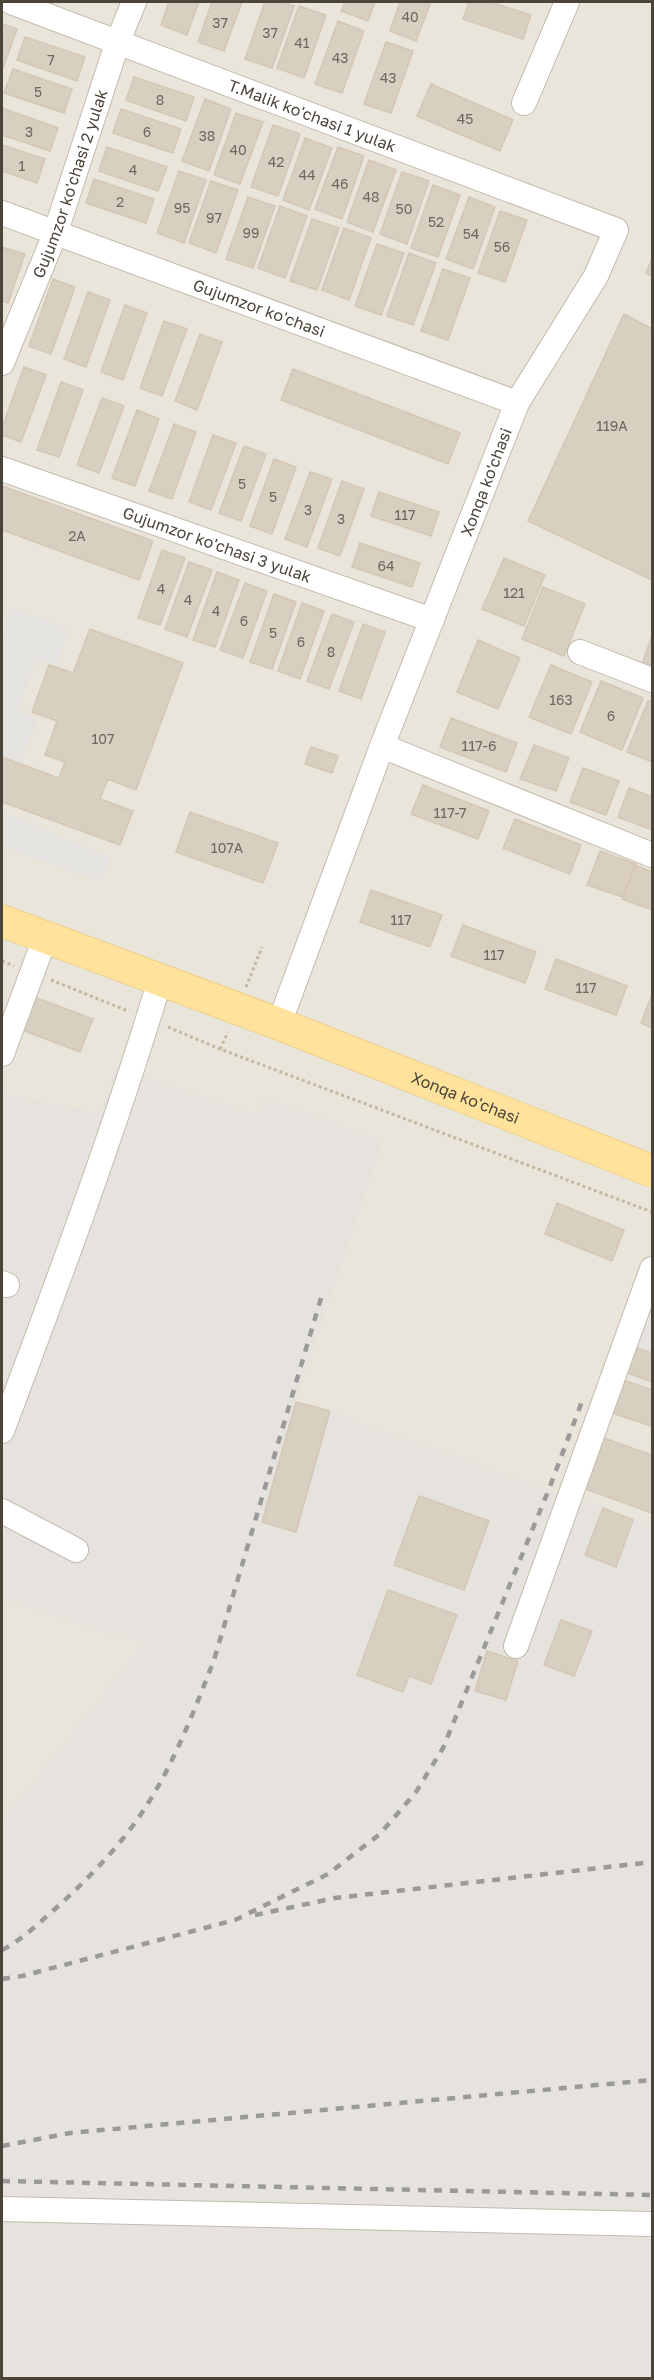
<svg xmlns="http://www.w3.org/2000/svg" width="654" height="2380" viewBox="0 0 654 2380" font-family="'Golos Text',sans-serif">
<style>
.residential{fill:#eae5da}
.industrial{fill:#e6e2dd}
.parking{fill:#e5e3e0}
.building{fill:#d8cfc1;stroke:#d3c7b4;stroke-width:1.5}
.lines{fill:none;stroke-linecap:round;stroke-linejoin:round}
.minor-casing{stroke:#c2bbae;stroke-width:26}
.major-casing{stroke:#e6c16a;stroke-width:33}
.path{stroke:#c4b79f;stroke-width:3;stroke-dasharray:3 3;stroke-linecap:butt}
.minor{stroke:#fff;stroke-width:24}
.major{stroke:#ffe39c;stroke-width:32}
.rail{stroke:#9a9a9a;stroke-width:4.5;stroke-dasharray:8 8;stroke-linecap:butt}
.labels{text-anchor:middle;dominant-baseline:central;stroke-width:4.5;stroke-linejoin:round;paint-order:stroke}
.number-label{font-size:14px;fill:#6e675b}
.street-label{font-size:16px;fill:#4b4439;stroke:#fff}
</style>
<rect width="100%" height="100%" fill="#f6f3ec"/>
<!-- residential -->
<path class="residential" d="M 2,2 L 652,2 L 652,2378 L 2,2378 Z"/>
<!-- industrial -->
<path class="industrial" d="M 115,1067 L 257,1113 L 264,1097 L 383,1140 L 296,1402 L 330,1411 L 650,1525 L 652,1520 L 652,2378 L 2,2378 L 2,1821 L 144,1642 L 96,1630 L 2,1598 L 2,1094 L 101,1113 Z
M 645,1307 L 652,1309 L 652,1386 L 618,1374 Z"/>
<!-- parking -->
<path class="parking" d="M 11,608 L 69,628 L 57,665 L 37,659 L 17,711 L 38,719 L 20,763 L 2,755 L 2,639 Z
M 2,811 L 111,858 L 100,882 L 2,846 Z"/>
<!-- building -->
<path class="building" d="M 169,2 L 199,2 L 187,35 L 161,25 Z
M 212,2 L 242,2 L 224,51 L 198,42 Z
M 265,2 L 282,2 L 294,6 L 272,68 L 245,59 Z
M 345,2 L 375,2 L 368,21 L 341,11 Z
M 400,2 L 431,2 L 416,41 L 390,31 Z
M 469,2 L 491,2 L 531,15 L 523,39 L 463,19 Z
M 299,6 L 326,15 L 304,78 L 277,68 Z
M 338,21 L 364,31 L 342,93 L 315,84 Z
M 2,24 L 17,29 L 2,71 Z
M 25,37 L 85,57 L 77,81 L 17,60 Z
M 386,42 L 413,51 L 391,113 L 364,104 Z
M 13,69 L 72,89 L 64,113 L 4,93 Z
M 134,77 L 194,97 L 186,121 L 126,100 Z
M 431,84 L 513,120 L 500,151 L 417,116 Z
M 205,99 L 231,109 L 209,171 L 182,161 Z
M 2,108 L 58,128 L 50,151 L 2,135 Z
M 121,109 L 181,129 L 173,153 L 113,133 Z
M 236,113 L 263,122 L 240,184 L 214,175 Z
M 273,125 L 300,134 L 278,196 L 251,187 Z
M 305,138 L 332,148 L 309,210 L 283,200 Z
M 2,145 L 45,159 L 37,183 L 2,171 Z
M 107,147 L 167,167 L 158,191 L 99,171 Z
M 338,147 L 364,156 L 342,219 L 315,209 Z
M 369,160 L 396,170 L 373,232 L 347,222 Z
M 179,171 L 206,180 L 184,243 L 157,233 Z
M 402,172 L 429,181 L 407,244 L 380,234 Z
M 94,179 L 154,199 L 146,223 L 86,203 Z
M 211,181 L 238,190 L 216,253 L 189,243 Z
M 433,185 L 460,195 L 438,257 L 411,248 Z
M 248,197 L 275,206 L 253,268 L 226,259 Z
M 469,197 L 495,207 L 473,269 L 446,259 Z
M 280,206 L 307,216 L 285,278 L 258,268 Z
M 500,211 L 527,220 L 505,282 L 478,273 Z
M 312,219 L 339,228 L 317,290 L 290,281 Z
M 344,228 L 371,238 L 349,300 L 322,290 Z
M 377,244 L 404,253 L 381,315 L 355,306 Z
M 2,247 L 25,254 L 8,303 L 2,301 Z
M 409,253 L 436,263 L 413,325 L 387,316 Z
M 652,259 L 652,276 L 646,273 Z
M 443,269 L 470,278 L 448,340 L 421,331 Z
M 53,279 L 75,287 L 51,354 L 29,346 Z
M 88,292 L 110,300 L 86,367 L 64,359 Z
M 125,305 L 147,313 L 123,380 L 101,372 Z
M 624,314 L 652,329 L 652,580 L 528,521 Z
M 164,321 L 187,329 L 162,396 L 140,388 Z
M 200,334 L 222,342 L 197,410 L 175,401 Z
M 24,367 L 46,375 L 21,442 L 2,435 L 2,428 Z
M 293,369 L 460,433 L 448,464 L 281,400 Z
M 61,382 L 83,390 L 59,457 L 37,450 Z
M 102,398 L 124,406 L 99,473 L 77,465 Z
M 137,410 L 159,419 L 135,486 L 112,478 Z
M 174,424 L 196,432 L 172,499 L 149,491 Z
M 213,435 L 236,443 L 211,510 L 189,502 Z
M 244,446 L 266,454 L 241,521 L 219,513 Z
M 274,459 L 296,467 L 272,534 L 250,526 Z
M 310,472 L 332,479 L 307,547 L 285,539 Z
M 342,481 L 364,489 L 340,556 L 318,548 Z
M 2,486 L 153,541 L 139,580 L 2,530 Z
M 379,492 L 439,512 L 431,536 L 371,516 Z
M 360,543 L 420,563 L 412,587 L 352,567 Z
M 162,550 L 185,558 L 160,625 L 138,618 Z
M 504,558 L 545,575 L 524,626 L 482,609 Z
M 189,562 L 212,570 L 187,637 L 165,629 Z
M 217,572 L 239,580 L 215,647 L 193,640 Z
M 245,583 L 267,591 L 243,658 L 220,650 Z
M 543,587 L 585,604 L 564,656 L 522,639 Z
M 274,594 L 296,602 L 272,669 L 250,662 Z
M 302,603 L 324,611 L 300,679 L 278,671 Z
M 332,614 L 354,622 L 329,689 L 307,681 Z
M 363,624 L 385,632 L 361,699 L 339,691 Z
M 90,629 L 183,663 L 136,790 L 108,779 L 100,799 L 133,811 L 120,845 L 2,802 L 2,757 L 59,778 L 65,762 L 45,755 L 57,721 L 32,712 L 49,665 L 73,673 Z
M 652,636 L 652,665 L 643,661 Z
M 478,640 L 520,658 L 498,709 L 457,692 Z
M 551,665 L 592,682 L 571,734 L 529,717 Z
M 601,681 L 643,698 L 622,750 L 580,732 Z
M 648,701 L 652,702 L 652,762 L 627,752 Z
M 451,718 L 517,743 L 506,772 L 440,747 Z
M 534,745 L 569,758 L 556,791 L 520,779 Z
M 311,747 L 338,756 L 332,773 L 305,764 Z
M 583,768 L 619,781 L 606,815 L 570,802 Z
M 423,785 L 489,811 L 478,839 L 411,814 Z
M 629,788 L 652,797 L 652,830 L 618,817 Z
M 190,812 L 278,843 L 263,883 L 176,852 Z
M 515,819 L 581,845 L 570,874 L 503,848 Z
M 600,851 L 636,864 L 623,897 L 587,885 Z
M 635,865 L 652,872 L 652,910 L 622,899 Z
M 371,890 L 442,915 L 430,947 L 360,922 Z
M 463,925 L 536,952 L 525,983 L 451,956 Z
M 556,959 L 627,986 L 616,1015 L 545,989 Z
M 29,995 L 93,1019 L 80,1052 L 17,1028 Z
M 652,995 L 652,1028 L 641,1023 Z
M 557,1203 L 624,1230 L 612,1261 L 545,1234 Z
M 631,1346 L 652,1353 L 652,1382 L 622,1371 Z
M 617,1378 L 652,1390 L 651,1426 L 606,1411 Z
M 296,1402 L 330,1411 L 296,1532 L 262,1522 Z
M 598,1436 L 652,1455 L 652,1513 L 580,1487 Z
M 419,1496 L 489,1521 L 464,1590 L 394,1565 Z
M 603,1508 L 633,1520 L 616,1567 L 585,1555 Z
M 388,1590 L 457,1615 L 431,1684 L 409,1676 L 403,1692 L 357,1675 Z
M 561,1620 L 592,1631 L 574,1676 L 544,1665 Z
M 487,1651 L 518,1661 L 506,1700 L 475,1691 Z"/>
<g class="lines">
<defs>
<g id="minor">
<path id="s1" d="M 11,2 L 616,230 L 596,276 L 517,403 L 382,746 L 279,1024"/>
<path d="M 524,103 L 567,2"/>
<path id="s2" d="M 2,213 L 517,403"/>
<path id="s3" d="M 2,363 L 55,234 L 118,41 L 134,2"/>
<path id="s4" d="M 2,469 L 432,620"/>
<path d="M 580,652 L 652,680"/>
<path d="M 382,746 L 652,855"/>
<path d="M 2,1054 L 45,938"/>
<path d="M 2,1283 L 7,1285"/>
<path d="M 2,1431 C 58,1282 114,1132 160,980"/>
<path d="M 2,1511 L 76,1550"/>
<path d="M 516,1646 L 652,1269"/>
<path d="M 2,2209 L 652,2224"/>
</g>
<g id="major">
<path id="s5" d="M 2,921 L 279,1024 L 652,1171"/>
</g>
</defs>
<!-- minor casing -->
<use href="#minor" class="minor-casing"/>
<!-- major casing -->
<use href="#major" class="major-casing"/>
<!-- path -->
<path class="path" d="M 2,961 L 14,966
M 51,980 L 128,1011
M 246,987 L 262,947
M 168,1027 L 220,1049 L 652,1212
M 220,1049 L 228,1032"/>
<!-- minor -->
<use href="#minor" class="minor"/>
<!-- major -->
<use href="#major" class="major"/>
<!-- rail -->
<path class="rail" d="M 255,1915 L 335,1898 L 652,1862
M 2,1950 C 24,1939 44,1918 63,1902 C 88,1878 113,1853 134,1824 C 170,1775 192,1716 214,1660 L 321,1298
M 2,1979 L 22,1976 L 235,1920 L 328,1874 L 380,1834 L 416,1792 L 443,1748 L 549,1489 L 584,1396
M 2,2146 L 70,2133 L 652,2080
M 2,2181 L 652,2195"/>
</g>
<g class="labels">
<!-- number labels -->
<g class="number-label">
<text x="410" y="16">40</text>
<text x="220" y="22">37</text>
<text x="270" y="32">37</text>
<text x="302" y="42">41</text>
<text x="340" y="57">43</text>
<text x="51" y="59">7</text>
<text x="388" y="77">43</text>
<text x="38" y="91">5</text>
<text x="160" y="99">8</text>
<text x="465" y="118">45</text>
<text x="29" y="131">3</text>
<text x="147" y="131">6</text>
<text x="207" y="135">38</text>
<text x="238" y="149">40</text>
<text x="276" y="161">42</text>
<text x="22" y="165">1</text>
<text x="133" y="169">4</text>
<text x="307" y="174">44</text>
<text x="340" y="183">46</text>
<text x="371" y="196">48</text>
<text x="120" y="201">2</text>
<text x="182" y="207">95</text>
<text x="404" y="208">50</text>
<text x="214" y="217">97</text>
<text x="436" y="221">52</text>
<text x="251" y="232">99</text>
<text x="471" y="233">54</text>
<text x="502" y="246">56</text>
<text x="612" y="425">119A</text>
<text x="242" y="483">5</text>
<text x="273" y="496">5</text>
<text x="308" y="509">3</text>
<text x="405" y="514">117</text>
<text x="341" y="518">3</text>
<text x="77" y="535">2A</text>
<text x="386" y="565">64</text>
<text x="161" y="588">4</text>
<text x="514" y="592">121</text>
<text x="188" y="599">4</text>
<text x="216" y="610">4</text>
<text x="244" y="620">6</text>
<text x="273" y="632">5</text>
<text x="301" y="641">6</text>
<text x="331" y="651">8</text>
<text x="561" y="699">163</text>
<text x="611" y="715">6</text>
<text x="103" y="738">107</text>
<text x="479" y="745">117-6</text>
<text x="450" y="812">117-7</text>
<text x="227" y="847">107A</text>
<text x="401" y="919">117</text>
<text x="494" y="954">117</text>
<text x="586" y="987">117</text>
</g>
<!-- street labels -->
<g class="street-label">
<text stroke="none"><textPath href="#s1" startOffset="322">T.Malik ko'chasi 1 yulak</textPath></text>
<text stroke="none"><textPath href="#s3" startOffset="192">Gujumzor ko'chasi 2 yulak</textPath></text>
<text stroke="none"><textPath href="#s2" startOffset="274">Gujumzor ko'chasi</textPath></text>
<text transform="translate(486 482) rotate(-69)">Xonqa ko'chasi</text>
<text stroke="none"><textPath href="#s4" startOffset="228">Gujumzor ko'chasi 3 yulak</textPath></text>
<text stroke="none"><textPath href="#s5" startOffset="496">Xonqa ko'chasi</textPath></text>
</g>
</g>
<!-- border -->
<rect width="654" height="2380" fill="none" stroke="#4b4439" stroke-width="6"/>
</svg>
